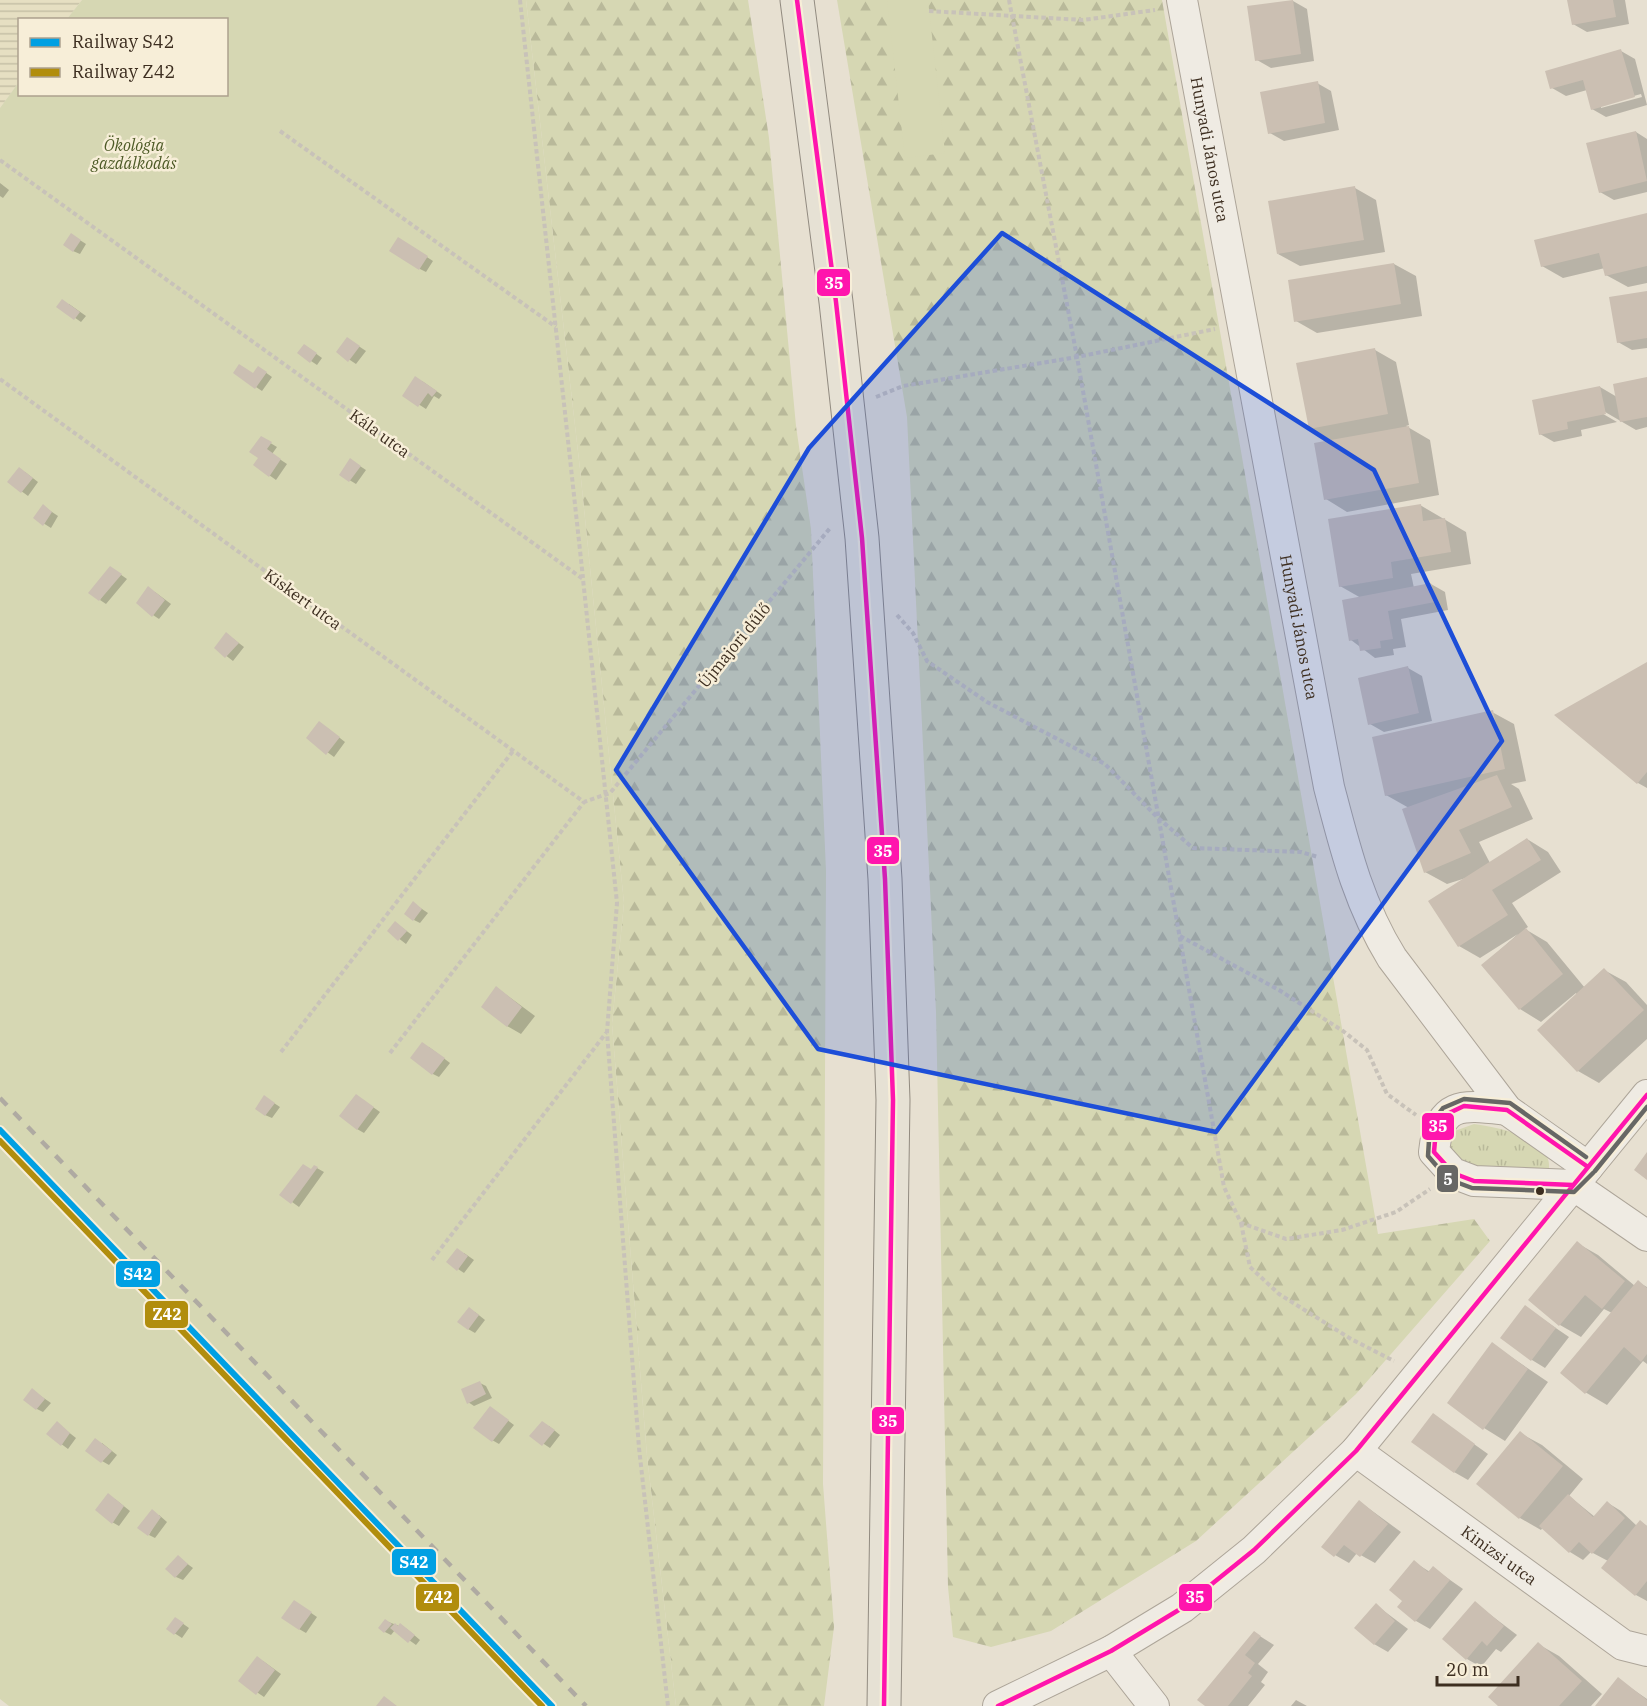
<svg xmlns="http://www.w3.org/2000/svg" width="1647" height="1706" viewBox="0 0 1647 1706" font-family="'IBM Plex Serif',serif">
<style>
.farmland{fill:url(#farmland-rules)}
.grass{fill:url(#grass-tufts)}
.forest{fill:url(#forest-firs)}
.green{fill:#d6d7b3}
.shadow{fill:#0003;fill-rule:evenodd}
.building{fill:#cbbfb2}
.lines{fill:none;stroke-linecap:round;stroke-linejoin:round}
.minor-casing{stroke:#ada599;stroke-width:32}
.major-casing{stroke:#928b80;stroke-width:35}
.path{stroke:#c8c2b9;stroke-width:4;stroke-dasharray:4.5 3;stroke-linecap:butt}
.minor{stroke:#efebe3;stroke-width:30}
.major{stroke:#e6e1d4;stroke-width:33}
.rail{stroke:#afaaa2;stroke-width:4.5;stroke-dasharray:10 10;stroke-linecap:butt}
.bus-1-casing{stroke:#f7eed8;stroke-width:9}
.bus-2-casing{stroke:#f7eed8;stroke-width:9}
.bus-1{stroke:#ff15ad;stroke-width:4.5}
.bus-2{stroke:#676765;stroke-width:4.5}
.rail-1-casing{stroke:#f7eed8;stroke-width:10}
.rail-2-casing{stroke:#f7eed8;stroke-width:10}
.rail-1{stroke:#00a0e3;stroke-width:6}
.rail-2{stroke:#b18d0d;stroke-width:6}
.marked{fill:#1d4ed8;fill-opacity:0.2;stroke:#1d4ed8;stroke-width:4.5;stroke-linejoin:round}
.bus-dot{fill:#3d2e20;stroke:#f7eed8;stroke-width:2}
.labels{text-anchor:middle;dominant-baseline:central;stroke-width:5;stroke-linejoin:round;paint-order:stroke}
.park-label{font-size:16px;font-style:italic;fill:#4d5a26;stroke:#f7eed8}
.street-label{font-size:16px;fill:#3d2e20;stroke:#f7eed8}
.line-badge{stroke:#f7eed8;stroke-width:2}
.badge-label{font-size:16px;text-anchor:middle;font-weight:bold;fill:#fff}
</style>
<defs>
<pattern id="farmland-rules" width="6" height="5" patternUnits="userSpaceOnUse" patternTransform="scale(1.5)"><rect width="6" height="5" fill="#e6dfc2"/><path d="M0 2.5h6" fill="none" stroke="#c6c0a6"/></pattern>
<pattern id="grass-tufts" width="24" height="20" patternUnits="userSpaceOnUse" patternTransform="scale(1.5)"><rect width="24" height="20" fill="#d6d7b3"/><path d="M3 7l-1-3M5 7V3M7 7l1-3M15 17l-1-3M17 17v-4M19 17l1-3" fill="none" stroke="#b9b99a"/></pattern>
<pattern id="forest-firs" width="22" height="20" patternUnits="userSpaceOnUse" patternTransform="scale(1.5)"><rect width="22" height="20" fill="#d6d7b3"/><path d="M5 1l3.5 6h-7zM16 11l3.5 6h-7z" fill="#b9b99a"/></pattern>
</defs>
<rect width="100%" height="100%" fill="#e7e0d1"/>
<!-- farmland -->
<path class="farmland" d="M 0,0 L 82,0 L 67,19 L 20,20 L 19,82 L 0,108 Z"/>
<!-- grass -->
<path class="grass" d="M 1474,1124 C 1497,1127 1551,1137 1549,1168 L 1472,1169 L 1451,1156 L 1448,1139 L 1452,1132 Z"/>
<!-- forest -->
<path class="forest" d="M 526,0 L 748,0 L 769,138 L 796,426 L 811,529 L 826,871 L 823,1484 L 834,1627 L 824,1706 L 676,1706 L 647,1456 L 612,1024 L 624,903 L 580,469 Z
M 837,0 L 1162,0 L 1378,1234 L 1474,1219 L 1490,1241 L 1356,1394 L 1196,1541 L 1051,1631 L 991,1647 L 953,1637 L 948,1587 L 936,1012 L 907,417 Z"/>
<!-- green -->
<path class="green" d="M 82,0 L 526,0 L 580,469 L 624,903 L 612,1024 L 647,1456 L 676,1706 L 9,1706 L 0,1699 L 0,108 L 19,82 L 20,94 L 226,94 L 226,20 L 67,19 Z
M 887,0 L 928,0 L 945,153 L 905,158 Z"/>
<!-- shadow -->
<path class="shadow" d="M 1569,0 L 1625,0 L 1629,24 L 1587,32 L 1573,24 Z
M 1293,1 L 1307,9 L 1314,61 L 1271,68 L 1257,60 Z
M 1621,51 L 1635,59 L 1647,105 L 1606,117 L 1592,109 L 1587,90 L 1566,96 L 1552,88 ZM 1641,94 L 1642,97 L 1601,108 L 1601,105 Z
M 1317,83 L 1331,91 L 1339,130 L 1284,141 L 1270,133 Z
M 1636,132 L 1647,139 L 1647,192 L 1614,200 L 1600,192 Z
M 0,183 L 9,190 L 3,198 L 0,196 Z
M 1355,188 L 1376,200 L 1385,252 L 1300,266 L 1278,254 Z
M 1647,215 L 1647,283 L 1628,287 L 1606,275 L 1605,268 L 1563,278 L 1542,266 Z
M 72,235 L 86,244 L 80,254 L 73,251 Z
M 405,243 L 433,261 L 426,272 L 420,269 Z
M 1394,264 L 1416,276 L 1422,316 L 1317,333 L 1296,321 Z
M 1647,292 L 1647,348 L 1632,350 L 1618,342 Z
M 69,304 L 86,316 L 81,322 L 58,306 Z
M 354,343 L 366,351 L 356,364 L 338,352 Z
M 311,350 L 322,358 L 317,365 L 311,361 Z
M 1375,350 L 1396,362 L 1409,425 L 1406,426 L 1430,440 L 1439,495 L 1347,512 L 1326,499 L 1333,441 L 1310,428 Z
M 265,372 L 272,377 L 262,391 L 256,387 L 254,375 Z
M 1647,379 L 1647,427 L 1636,430 L 1600,409 L 1598,411 L 1617,422 L 1581,430 L 1582,436 L 1554,442 L 1540,434 L 1600,387 L 1617,397 Z
M 422,381 L 442,395 L 439,399 L 434,396 L 426,409 L 404,395 Z
M 262,438 L 277,447 L 272,454 L 287,464 L 276,480 L 255,465 L 260,458 Z
M 357,464 L 366,470 L 356,484 L 341,475 Z
M 25,472 L 38,482 L 28,496 L 9,482 Z
M 1420,505 L 1466,532 L 1471,564 L 1411,574 L 1414,588 L 1431,584 L 1445,592 L 1448,610 L 1401,619 L 1406,647 L 1393,649 L 1394,655 L 1375,658 L 1351,640 L 1361,598 L 1340,586 Z
M 43,506 L 58,516 L 51,528 L 35,518 Z
M 117,572 L 127,579 L 106,604 L 100,600 Z
M 155,592 L 171,604 L 159,619 L 153,615 Z
M 227,634 L 244,647 L 233,661 L 216,648 Z
M 1647,664 L 1647,788 L 1638,783 Z
M 1408,668 L 1422,676 L 1432,721 L 1384,732 L 1370,724 Z
M 1492,712 L 1514,724 L 1526,781 L 1511,784 L 1519,789 L 1533,819 L 1479,842 L 1490,863 L 1527,839 L 1548,852 L 1561,872 L 1512,903 L 1528,927 L 1525,929 L 1547,942 L 1585,988 L 1604,970 L 1626,982 L 1647,1005 L 1647,1039 L 1599,1083 L 1578,1071 L 1577,995 L 1576,993 L 1541,1022 L 1520,1009 L 1483,965 L 1518,934 L 1480,958 L 1459,946 L 1469,877 L 1447,884 L 1425,872 L 1409,808 L 1386,795 Z
M 326,727 L 345,742 L 334,757 L 308,738 Z
M 419,907 L 428,913 L 420,923 L 414,920 Z
M 396,923 L 412,935 L 406,944 L 389,931 Z
M 497,988 L 535,1016 L 521,1034 L 507,1026 Z
M 429,1047 L 450,1063 L 439,1077 L 433,1074 Z
M 363,1100 L 380,1112 L 364,1133 L 357,1129 Z
M 271,1101 L 280,1107 L 272,1118 L 265,1115 Z
M 315,1167 L 324,1172 L 299,1207 L 281,1194 Z
M 1577,1243 L 1598,1255 L 1635,1286 L 1638,1282 L 1647,1287 L 1647,1364 L 1643,1361 L 1607,1405 L 1585,1392 L 1612,1313 L 1604,1309 L 1581,1337 L 1560,1325 Z
M 464,1253 L 474,1260 L 464,1273 L 458,1269 Z
M 1525,1307 L 1569,1337 L 1545,1368 L 1532,1360 Z
M 475,1312 L 485,1320 L 475,1333 L 468,1329 Z
M 1492,1344 L 1548,1382 L 1505,1441 L 1484,1428 Z
M 480,1383 L 486,1386 L 492,1398 L 474,1406 L 468,1402 Z
M 32,1390 L 51,1403 L 43,1412 L 37,1409 Z
M 497,1412 L 514,1425 L 499,1444 L 492,1440 Z
M 1433,1415 L 1488,1454 L 1468,1480 L 1454,1472 Z
M 57,1423 L 76,1438 L 68,1449 L 48,1434 Z
M 549,1426 L 560,1435 L 550,1448 L 532,1436 Z
M 1520,1433 L 1542,1445 L 1583,1479 L 1569,1496 L 1595,1517 L 1608,1503 L 1621,1511 L 1637,1526 L 1641,1522 L 1647,1526 L 1647,1601 L 1636,1595 L 1608,1561 L 1591,1552 L 1583,1560 L 1570,1552 L 1543,1527 L 1541,1530 L 1520,1518 Z
M 102,1443 L 117,1455 L 109,1465 L 102,1461 Z
M 115,1499 L 130,1511 L 119,1526 L 112,1522 Z
M 1360,1502 L 1401,1532 L 1375,1563 L 1357,1553 L 1349,1563 L 1335,1555 Z
M 159,1515 L 167,1522 L 155,1538 L 149,1535 Z
M 178,1557 L 193,1568 L 183,1580 L 176,1577 Z
M 1414,1562 L 1430,1572 L 1433,1568 L 1463,1589 L 1430,1629 L 1416,1621 L 1404,1601 Z
M 1475,1603 L 1517,1635 L 1501,1652 L 1496,1649 L 1481,1667 L 1467,1659 Z
M 1376,1605 L 1408,1629 L 1388,1652 L 1374,1644 Z
M 301,1606 L 317,1617 L 306,1633 L 299,1629 Z
M 386,1621 L 407,1629 L 420,1640 L 416,1645 L 395,1630 L 391,1635 L 385,1632 Z
M 182,1623 L 189,1628 L 182,1638 L 168,1629 Z
M 1255,1633 L 1274,1645 L 1258,1664 L 1268,1672 L 1261,1682 L 1265,1685 L 1248,1706 L 1207,1706 Z
M 1538,1644 L 1559,1656 L 1602,1694 L 1591,1706 L 1500,1706 Z
M 263,1661 L 281,1674 L 264,1697 L 240,1681 Z
M 1618,1679 L 1647,1699 L 1647,1706 L 1597,1706 Z
M 1296,1700 L 1307,1706 L 1291,1706 Z"/>
<!-- building -->
<path class="building" d="M 1293,0 L 1301,54 L 1255,61 L 1247,6 Z
M 1567,0 L 1613,0 L 1616,17 L 1572,25 Z
M 1621,49 L 1635,97 L 1591,110 L 1583,80 L 1550,89 L 1545,71 Z
M 1318,81 L 1325,123 L 1268,134 L 1260,92 Z
M 1636,131 L 1647,181 L 1599,193 L 1586,143 Z
M 1355,186 L 1364,240 L 1277,254 L 1268,201 Z
M 1647,213 L 1647,266 L 1605,276 L 1599,253 L 1541,267 L 1534,240 Z
M 71,233 L 81,240 L 73,252 L 63,245 Z
M 398,237 L 428,256 L 419,270 L 389,251 Z
M 1394,263 L 1401,304 L 1294,322 L 1288,280 Z
M 1647,291 L 1647,338 L 1617,343 L 1609,297 Z
M 62,299 L 80,312 L 74,320 L 56,307 Z
M 347,337 L 360,346 L 348,362 L 336,352 Z
M 304,344 L 317,353 L 310,363 L 297,353 Z
M 1375,348 L 1388,414 L 1309,429 L 1296,363 Z
M 239,364 L 253,373 L 258,366 L 267,372 L 255,389 L 233,373 Z
M 415,376 L 437,391 L 432,397 L 428,393 L 418,407 L 402,396 Z
M 1647,377 L 1647,417 L 1620,422 L 1613,384 Z
M 1600,386 L 1606,414 L 1567,422 L 1568,429 L 1539,435 L 1532,400 Z
M 1409,426 L 1419,483 L 1324,500 L 1314,443 Z
M 261,436 L 272,442 L 267,449 L 281,459 L 269,477 L 253,465 L 258,458 L 249,452 Z
M 350,458 L 361,466 L 349,482 L 339,475 Z
M 19,467 L 33,478 L 21,493 L 7,482 Z
M 43,504 L 52,512 L 43,526 L 33,518 Z
M 1421,504 L 1423,521 L 1445,518 L 1451,552 L 1391,562 L 1393,578 L 1339,587 L 1328,519 Z
M 110,566 L 122,574 L 99,601 L 88,593 Z
M 1431,583 L 1435,602 L 1388,611 L 1393,639 L 1380,641 L 1381,648 L 1360,651 L 1358,639 L 1349,641 L 1342,600 Z
M 148,586 L 165,600 L 152,617 L 136,603 Z
M 226,632 L 239,643 L 225,658 L 214,648 Z
M 1647,662 L 1647,772 L 1637,784 L 1554,715 Z
M 1408,666 L 1419,713 L 1368,725 L 1358,678 Z
M 1493,710 L 1505,769 L 1385,796 L 1372,737 Z
M 319,721 L 340,737 L 326,755 L 306,738 Z
M 1497,775 L 1512,807 L 1459,830 L 1471,853 L 1424,873 L 1402,809 Z
M 1527,838 L 1541,860 L 1492,890 L 1508,915 L 1458,947 L 1428,901 Z
M 413,901 L 422,909 L 413,921 L 404,914 Z
M 395,921 L 407,931 L 398,941 L 387,931 Z
M 1526,928 L 1563,974 L 1519,1010 L 1481,965 Z
M 1604,968 L 1644,1010 L 1577,1072 L 1537,1030 Z
M 496,986 L 522,1007 L 507,1027 L 481,1007 Z
M 422,1042 L 445,1058 L 432,1075 L 410,1058 Z
M 356,1094 L 374,1107 L 357,1130 L 339,1116 Z
M 264,1095 L 275,1103 L 265,1116 L 255,1109 Z
M 1647,1152 L 1647,1180 L 1634,1170 Z
M 303,1164 L 311,1169 L 314,1165 L 318,1167 L 291,1204 L 279,1195 Z
M 1577,1241 L 1625,1281 L 1602,1309 L 1585,1295 L 1559,1326 L 1528,1300 Z
M 457,1248 L 468,1256 L 457,1271 L 446,1262 Z
M 1638,1280 L 1647,1288 L 1647,1354 L 1641,1362 L 1624,1347 L 1585,1394 L 1560,1373 Z
M 1525,1305 L 1556,1328 L 1531,1361 L 1500,1338 Z
M 469,1307 L 479,1315 L 468,1330 L 457,1322 Z
M 1492,1342 L 1528,1369 L 1483,1430 L 1447,1403 Z
M 480,1381 L 486,1394 L 467,1404 L 461,1389 Z
M 32,1388 L 45,1399 L 36,1410 L 23,1400 Z
M 490,1406 L 509,1420 L 492,1442 L 473,1428 Z
M 1433,1413 L 1475,1444 L 1454,1473 L 1411,1442 Z
M 57,1421 L 70,1433 L 61,1446 L 46,1434 Z
M 542,1421 L 555,1430 L 542,1446 L 529,1436 Z
M 1520,1431 L 1563,1466 L 1519,1519 L 1476,1484 Z
M 95,1438 L 112,1451 L 101,1463 L 85,1451 Z
M 108,1493 L 124,1506 L 112,1524 L 95,1510 Z
M 1568,1494 L 1593,1517 L 1607,1501 L 1625,1518 L 1592,1554 L 1579,1542 L 1569,1553 L 1539,1526 Z
M 1359,1500 L 1388,1524 L 1360,1557 L 1344,1545 L 1334,1557 L 1321,1547 Z
M 152,1509 L 161,1517 L 148,1536 L 137,1528 Z
M 1640,1520 L 1647,1526 L 1647,1581 L 1635,1596 L 1601,1568 Z
M 178,1555 L 188,1564 L 175,1578 L 165,1569 Z
M 1414,1560 L 1428,1572 L 1433,1566 L 1450,1580 L 1415,1622 L 1397,1607 L 1402,1601 L 1389,1590 Z
M 294,1600 L 312,1612 L 299,1630 L 281,1618 Z
M 1475,1601 L 1504,1626 L 1487,1646 L 1482,1641 L 1466,1660 L 1442,1639 Z
M 1376,1603 L 1395,1621 L 1374,1645 L 1354,1628 Z
M 175,1617 L 184,1623 L 174,1635 L 166,1629 Z
M 385,1619 L 392,1624 L 384,1633 L 378,1628 Z
M 395,1623 L 398,1626 L 400,1623 L 415,1635 L 408,1643 L 390,1628 Z
M 1254,1631 L 1261,1636 L 1245,1655 L 1255,1663 L 1248,1673 L 1252,1676 L 1228,1706 L 1205,1706 L 1197,1700 Z
M 1538,1642 L 1582,1681 L 1559,1706 L 1498,1706 L 1488,1697 Z
M 257,1656 L 275,1670 L 256,1695 L 238,1681 Z
M 1618,1677 L 1647,1700 L 1647,1706 L 1595,1706 Z
M 384,1696 L 397,1706 L 376,1706 Z"/>
<g class="lines">
<defs>
<g id="minor">
<path id="s1" d="M 1182,0 L 1329,787 C 1345,848 1358,903 1392,958 L 1507,1110 L 1588,1167"/>
<path d="M 1507,1110 C 1464,1105 1439,1100 1434,1152 L 1453,1173 L 1474,1181 L 1573,1185"/>
<path d="M 1573,1185 L 1647,1236"/>
<path id="s2" d="M 1356,1451 L 1623,1645 L 1647,1651"/>
<path d="M 1111,1651 L 1154,1706"/>
<path d="M 998,1706 L 1111,1651 L 1182,1608 L 1254,1550 L 1356,1451 L 1647,1095"/>
</g>
<path id="major" d="M 797,0 L 836,302 L 862,538 L 885,879 L 893,1100 L 884,1706"/>
</defs>
<!-- minor casing -->
<use href="#minor" class="minor-casing"/>
<!-- major casing -->
<use href="#major" class="major-casing"/>
<!-- path -->
<path class="path" d="M 520,0 L 583,578
M 1009,0 L 1077,357 L 1224,1187 L 1241,1223 L 1286,1239 L 1342,1230 L 1396,1212 L 1430,1189
M 929,11 L 1083,20 L 1155,10
M 280,131 L 556,327
M 0,160 L 583,579 L 617,903 L 607,1032 L 639,1448 L 668,1706
M 0,379 L 584,802 L 610,793 L 831,527
M 876,397 L 903,386 L 1077,357 L 1215,329
M 897,615 L 913,633 L 927,661 L 987,702 L 1105,764 L 1157,817 L 1193,848 L 1301,852 L 1318,857
M 1180,936 L 1279,990 L 1343,1031 L 1367,1050 L 1387,1094 L 1416,1115
M 281,1052 L 513,751
M 390,1053 L 584,802
M 1241,1223 L 1250,1267 L 1279,1294 L 1351,1339 L 1394,1361
M 432,1260 L 606,1033"/>
<!-- minor -->
<use href="#minor" class="minor"/>
<!-- major -->
<use href="#major" class="major"/>
<!-- rail -->
<path class="rail" d="M 0,1098 L 586,1706"/>
<defs>
<path id="bus-1" d="M 797,0 L 836,302 L 862,538 L 885,879 L 893,1100 L 884,1706
M 1573,1185 L 1474,1181 L 1453,1173 L 1434,1152 L 1436,1129 L 1447,1114 L 1464,1106 L 1507,1110 L 1588,1167
M 998,1706 L 1111,1651 L 1182,1608 L 1254,1550 L 1356,1451 L 1647,1095"/>
<path id="bus-2" d="M 1586,1157 L 1510,1103 L 1464,1099 L 1443,1108 L 1430,1125 L 1428,1156 L 1448,1179 L 1472,1188 L 1574,1192 L 1593,1173
M 1595,1171 L 1647,1107"/>
</defs>
<!-- bus-1 casing -->
<use href="#bus-1" class="bus-1-casing"/>
<!-- bus-2 casing -->
<use href="#bus-2" class="bus-2-casing"/>
<!-- bus-1 -->
<use href="#bus-1" class="bus-1"/>
<!-- bus-2 -->
<use href="#bus-2" class="bus-2"/>
<defs>
<path id="rail-1" d="M 0,1130 L 552,1706"/>
<path id="rail-2" d="M 0,1141 L 542,1706"/>
</defs>
<!-- rail-1 casing -->
<use href="#rail-1" class="rail-1-casing"/>
<!-- rail-2 casing -->
<use href="#rail-2" class="rail-2-casing"/>
<!-- rail-1 -->
<use href="#rail-1" class="rail-1"/>
<!-- rail-2 -->
<use href="#rail-2" class="rail-2"/>
</g>
<!-- marked area -->
<path class="marked" d="M 1002,233 L 1374,470 L 1502,741 L 1216,1132 L 818,1049 L 616,770 L 809,448 Z"/>
<!-- markers -->
<circle class="bus-dot" cx="1540" cy="1191" r="5"/>
<g class="labels">
<!-- park labels -->
<g class="park-label">
<text x="134" y="145">Ökológia<tspan x="134" dy="18">gazdálkodás</tspan></text>
</g>
<!-- street labels -->
<g class="street-label">
<text stroke="none"><textPath href="#s1" startOffset="152">Hunyadi János utca</textPath></text>
<text transform="translate(380 433) rotate(36)">Kála utca</text>
<text transform="translate(303 599) rotate(36)">Kiskert utca</text>
<text stroke="none"><textPath href="#s1" startOffset="638">Hunyadi János utca</textPath></text>
<text transform="translate(734 645) rotate(-51)">Újmajori dűlő</text>
<text stroke="none"><textPath href="#s2" startOffset="177">Kinizsi utca</textPath></text>
</g>
</g>
<g class="line-badge">
<rect x="816" y="268" width="35" height="29" rx="6" fill="#ff15ad"/>
<rect x="866" y="836" width="34" height="29" rx="6" fill="#ff15ad"/>
<rect x="1421" y="1112" width="34" height="29" rx="6" fill="#ff15ad"/>
<rect x="1436" y="1164" width="23" height="29" rx="6" fill="#676765"/>
<rect x="115" y="1260" width="46" height="28" rx="6" fill="#00a0e3"/>
<rect x="144" y="1300" width="45" height="29" rx="6" fill="#b18d0d"/>
<rect x="871" y="1406" width="34" height="29" rx="6" fill="#ff15ad"/>
<rect x="391" y="1548" width="46" height="28" rx="6" fill="#00a0e3"/>
<rect x="415" y="1583" width="45" height="29" rx="6" fill="#b18d0d"/>
<rect x="1178" y="1583" width="35" height="29" rx="6" fill="#ff15ad"/>
</g>
<g class="badge-label">
<text x="834" y="289">35</text>
<text x="883" y="857">35</text>
<text x="1438" y="1132">35</text>
<text x="1448" y="1185">5</text>
<text x="138" y="1280">S42</text>
<text x="167" y="1320">Z42</text>
<text x="888" y="1427">35</text>
<text x="414" y="1568">S42</text>
<text x="438" y="1603">Z42</text>
<text x="1195" y="1603">35</text>
</g>
<!-- legend -->
<rect x="18" y="18" width="210" height="78" fill="#f7eed8" stroke="#ada18e" stroke-width="1.5"/>
<rect x="30" y="38" width="30" height="9" fill="#00a0e3" stroke="#ada18e" stroke-width="1.5"/>
<text x="72" y="48" font-size="18" fill="#3d2e20">Railway S42</text>
<rect x="30" y="68" width="30" height="9" fill="#b18d0d" stroke="#ada18e" stroke-width="1.5"/>
<text x="72" y="78" font-size="18" fill="#3d2e20">Railway Z42</text>
<!-- scale -->
<path d="M1437 1676v9h81v-9" fill="none" stroke="#3d2e20" stroke-width="3"/>
<text x="1446" y="1676" font-size="18" fill="#3d2e20" stroke="#f7eed8" stroke-width="4.5" paint-order="stroke">20 m</text>
</svg>
